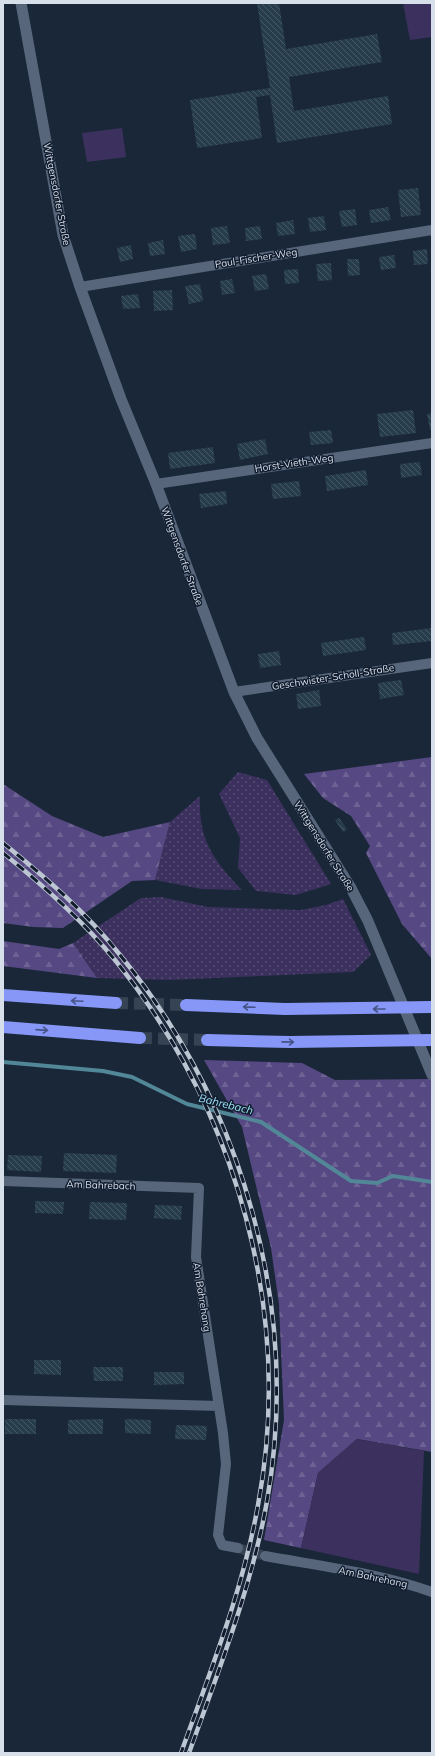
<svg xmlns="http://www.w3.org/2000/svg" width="435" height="1756" viewBox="0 0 435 1756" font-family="Mulish,sans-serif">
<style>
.grass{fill:url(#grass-dots)}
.forest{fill:url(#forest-firs)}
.green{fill:#3c315e}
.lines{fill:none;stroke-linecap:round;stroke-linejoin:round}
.stream{stroke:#528798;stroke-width:4}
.building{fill:url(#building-back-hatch)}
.minor-tunnel{stroke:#364353;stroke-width:10;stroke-dasharray:10 5;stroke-linecap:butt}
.motorway-tunnel{stroke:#364353;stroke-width:12;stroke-dasharray:12 6;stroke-linecap:butt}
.minor{stroke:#57667b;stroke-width:10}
.tertiary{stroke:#57667b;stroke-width:11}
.motorway{stroke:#8697f7;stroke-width:12}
.rail-casing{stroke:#bcc5d2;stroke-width:4.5}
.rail{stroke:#111d2e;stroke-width:3;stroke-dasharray:9;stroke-linecap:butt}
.oneway{stroke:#465488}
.labels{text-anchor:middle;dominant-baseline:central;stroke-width:3;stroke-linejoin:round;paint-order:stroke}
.street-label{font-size:10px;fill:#d7dfeb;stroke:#111d2e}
.water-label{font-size:11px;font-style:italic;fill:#9de0f6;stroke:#111d2e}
</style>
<defs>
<pattern id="grass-dots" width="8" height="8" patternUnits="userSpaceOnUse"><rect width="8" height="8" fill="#3c315e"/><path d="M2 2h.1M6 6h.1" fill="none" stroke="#574e75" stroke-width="1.8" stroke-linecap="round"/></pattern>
<pattern id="forest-firs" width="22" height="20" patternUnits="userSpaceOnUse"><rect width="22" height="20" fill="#564882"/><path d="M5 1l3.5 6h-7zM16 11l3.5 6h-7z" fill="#6e6294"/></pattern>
<pattern id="building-back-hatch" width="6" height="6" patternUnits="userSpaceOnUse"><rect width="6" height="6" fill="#273d4c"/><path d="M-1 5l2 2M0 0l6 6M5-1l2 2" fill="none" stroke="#465966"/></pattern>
</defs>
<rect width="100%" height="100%" fill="#1a2738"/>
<!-- grass -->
<path class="grass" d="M 238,772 L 267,780 L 331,884 L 296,895 L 256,891 L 238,868 L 240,838 L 219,794 Z
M 200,796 C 198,839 213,860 242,890 L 202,889 L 155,880 L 170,822 Z
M 161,897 L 208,907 L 301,910 L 326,905 L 343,899 L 371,955 L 353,972 L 169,980 L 97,978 L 73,943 L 141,898 Z"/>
<!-- forest -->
<path class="forest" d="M 432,757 L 432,959 L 402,924 L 366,853 L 370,846 L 351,816 L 323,798 L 304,774 Z
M 3,784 L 52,816 L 103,837 L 170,822 L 155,880 L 132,881 L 63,928 L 33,927 L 3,923 Z
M 3,941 L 59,949 L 73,943 L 97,978 L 3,966 Z
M 204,1060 L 302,1063 L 335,1080 L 432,1079 L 432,1452 L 357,1439 L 318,1473 L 301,1548 L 264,1540 L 284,1420 L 279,1304 L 271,1248 L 242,1127 Z"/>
<!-- green -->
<path class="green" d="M 403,3 L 432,3 L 432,37 L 410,40 Z
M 122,128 L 126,157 L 87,162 L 82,133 Z
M 357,1439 L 424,1451 L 419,1574 L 301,1548 L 318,1473 Z"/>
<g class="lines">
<!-- stream -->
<path class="stream" d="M 3,1062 L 103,1071 L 132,1077 L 187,1104 L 261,1122 L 351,1181 L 377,1183 L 393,1176 L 432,1182"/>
</g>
<!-- building -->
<path class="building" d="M 257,3 L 279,3 L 286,49 L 377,34 L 382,62 L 289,77 L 294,111 L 388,96 L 392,124 L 277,143 L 270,95 L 256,97 L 262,138 L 197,148 L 190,100 L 270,88 Z
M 418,188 L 421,215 L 401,217 L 398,190 Z
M 388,207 L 391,220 L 371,223 L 369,210 Z
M 355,209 L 357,225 L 342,227 L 339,211 Z
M 324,216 L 326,230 L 310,232 L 308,218 Z
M 293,220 L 295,234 L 278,236 L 276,223 Z
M 227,226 L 230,243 L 213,245 L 211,228 Z
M 260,226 L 262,239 L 246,241 L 245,228 Z
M 195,234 L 197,249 L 181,252 L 178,236 Z
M 163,240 L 165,254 L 150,256 L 148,243 Z
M 131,245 L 133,259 L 120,262 L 117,248 Z
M 427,249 L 428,264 L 414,265 L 413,251 Z
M 394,255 L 396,268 L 381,270 L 379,257 Z
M 347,259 L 359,259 L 360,275 L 348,276 Z
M 331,263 L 332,280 L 318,281 L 316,264 Z
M 298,269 L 299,283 L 285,284 L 284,270 Z
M 266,274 L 269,289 L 255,291 L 252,276 Z
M 232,279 L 235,293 L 222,295 L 220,281 Z
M 200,284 L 203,301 L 189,304 L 185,286 Z
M 172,290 L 173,310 L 154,311 L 153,291 Z
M 138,294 L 140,308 L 123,309 L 121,296 Z
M 413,410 L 416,433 L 380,437 L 377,414 Z
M 432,413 L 432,430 L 430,430 L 427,414 Z
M 331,430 L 333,443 L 311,445 L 309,432 Z
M 265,439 L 268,454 L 240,460 L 237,444 Z
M 213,447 L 215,463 L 170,469 L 168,453 Z
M 420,462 L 422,475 L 401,478 L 400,464 Z
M 366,470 L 368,485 L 327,491 L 325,476 Z
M 299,481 L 301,496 L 273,499 L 271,484 Z
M 226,491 L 227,504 L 201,508 L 199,494 Z
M 432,628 L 432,641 L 393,645 L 392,633 Z
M 364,637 L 366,650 L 323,656 L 321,643 Z
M 279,651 L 281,665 L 260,668 L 258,654 Z
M 401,680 L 404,695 L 380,699 L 378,683 Z
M 319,690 L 321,706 L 298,709 L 296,694 Z
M 339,818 L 347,829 L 343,832 L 335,820 Z
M 64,1153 L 117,1155 L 116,1173 L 63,1171 Z
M 8,1155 L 42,1156 L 41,1172 L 7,1170 Z
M 35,1201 L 64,1202 L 63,1214 L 35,1213 Z
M 90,1202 L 127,1203 L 126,1220 L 89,1219 Z
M 155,1205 L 182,1206 L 181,1220 L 154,1218 Z
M 34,1360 L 61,1360 L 61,1375 L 34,1374 Z
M 93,1367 L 123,1367 L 123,1381 L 94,1381 Z
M 154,1372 L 184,1372 L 184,1384 L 154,1385 Z
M 5,1419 L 36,1419 L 36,1434 L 5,1434 Z
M 103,1419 L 103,1434 L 68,1434 L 68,1420 Z
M 125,1419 L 151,1420 L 151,1434 L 125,1433 Z
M 176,1425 L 207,1426 L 206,1440 L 175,1439 Z"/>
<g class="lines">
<!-- minor-tunnel -->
<path class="minor-tunnel" d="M 238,1548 L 265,1556"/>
<!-- motorway-tunnel -->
<path class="motorway-tunnel" d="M 116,1003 L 186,1005
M 140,1038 L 207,1040"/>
<!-- minor -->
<path class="minor" d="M 80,287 L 432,230
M 156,484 L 432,443
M 234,692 L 432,663
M 3,1181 L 199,1188 L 196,1257 L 223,1433 L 226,1464 L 218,1535 L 222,1545 L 238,1548
M 3,1400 L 219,1406
M 265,1556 C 320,1566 379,1573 432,1592"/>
<!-- tertiary -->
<path class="tertiary" d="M 21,3 L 63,235 L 80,287 L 121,399 L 156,484 L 234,692 L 257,738 L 351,888 L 368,921 L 432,1075"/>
<!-- motorway -->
<path class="motorway" d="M 3,995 L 116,1003
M 186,1005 L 285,1009 L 432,1007
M 3,1027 L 140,1038
M 207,1040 L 290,1042 L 432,1040"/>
<defs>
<path id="rail" d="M 3,843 C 45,877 86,912 120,955 C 243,1105 301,1309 267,1501 C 252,1586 218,1672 189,1753
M 3,853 C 43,885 82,920 115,960 C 237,1111 294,1313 258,1505 C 243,1590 210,1672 181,1753"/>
</defs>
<!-- rail casing -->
<use href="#rail" class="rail-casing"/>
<!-- rail -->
<use href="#rail" class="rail"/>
</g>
<!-- one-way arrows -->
<defs><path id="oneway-shaft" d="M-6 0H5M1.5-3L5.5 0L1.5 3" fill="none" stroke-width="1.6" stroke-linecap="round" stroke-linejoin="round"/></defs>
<g class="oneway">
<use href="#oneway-shaft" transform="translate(77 1001) rotate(-177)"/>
<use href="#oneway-shaft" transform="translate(249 1007) rotate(-178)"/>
<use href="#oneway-shaft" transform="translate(379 1009) rotate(180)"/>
<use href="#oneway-shaft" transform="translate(42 1030) rotate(4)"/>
<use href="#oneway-shaft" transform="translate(288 1042) rotate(1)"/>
</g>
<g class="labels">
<!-- street labels -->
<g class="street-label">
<text transform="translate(57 194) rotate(79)">Wittgensdorfer Straße</text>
<text transform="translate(256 258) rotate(-9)">Paul-Fischer-Weg</text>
<text transform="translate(294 463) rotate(-8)">Horst-Vieth-Weg</text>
<text transform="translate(182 556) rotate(70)">Wittgensdorfer Straße</text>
<text transform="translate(333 677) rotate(-9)">Geschwister-Scholl-Straße</text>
<text transform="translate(324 846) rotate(58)">Wittgensdorfer Straße</text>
<text transform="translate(101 1185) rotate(2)">Am Bahrebach</text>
<text transform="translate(202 1297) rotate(81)">Am Bahrehang</text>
<text transform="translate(373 1577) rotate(12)">Am Bahrehang</text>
</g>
<!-- water labels -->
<g class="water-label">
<text transform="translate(226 1104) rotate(14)">Bahrebach</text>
</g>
</g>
<!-- border -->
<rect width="435" height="1756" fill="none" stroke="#d7dfeb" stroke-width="8"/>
</svg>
